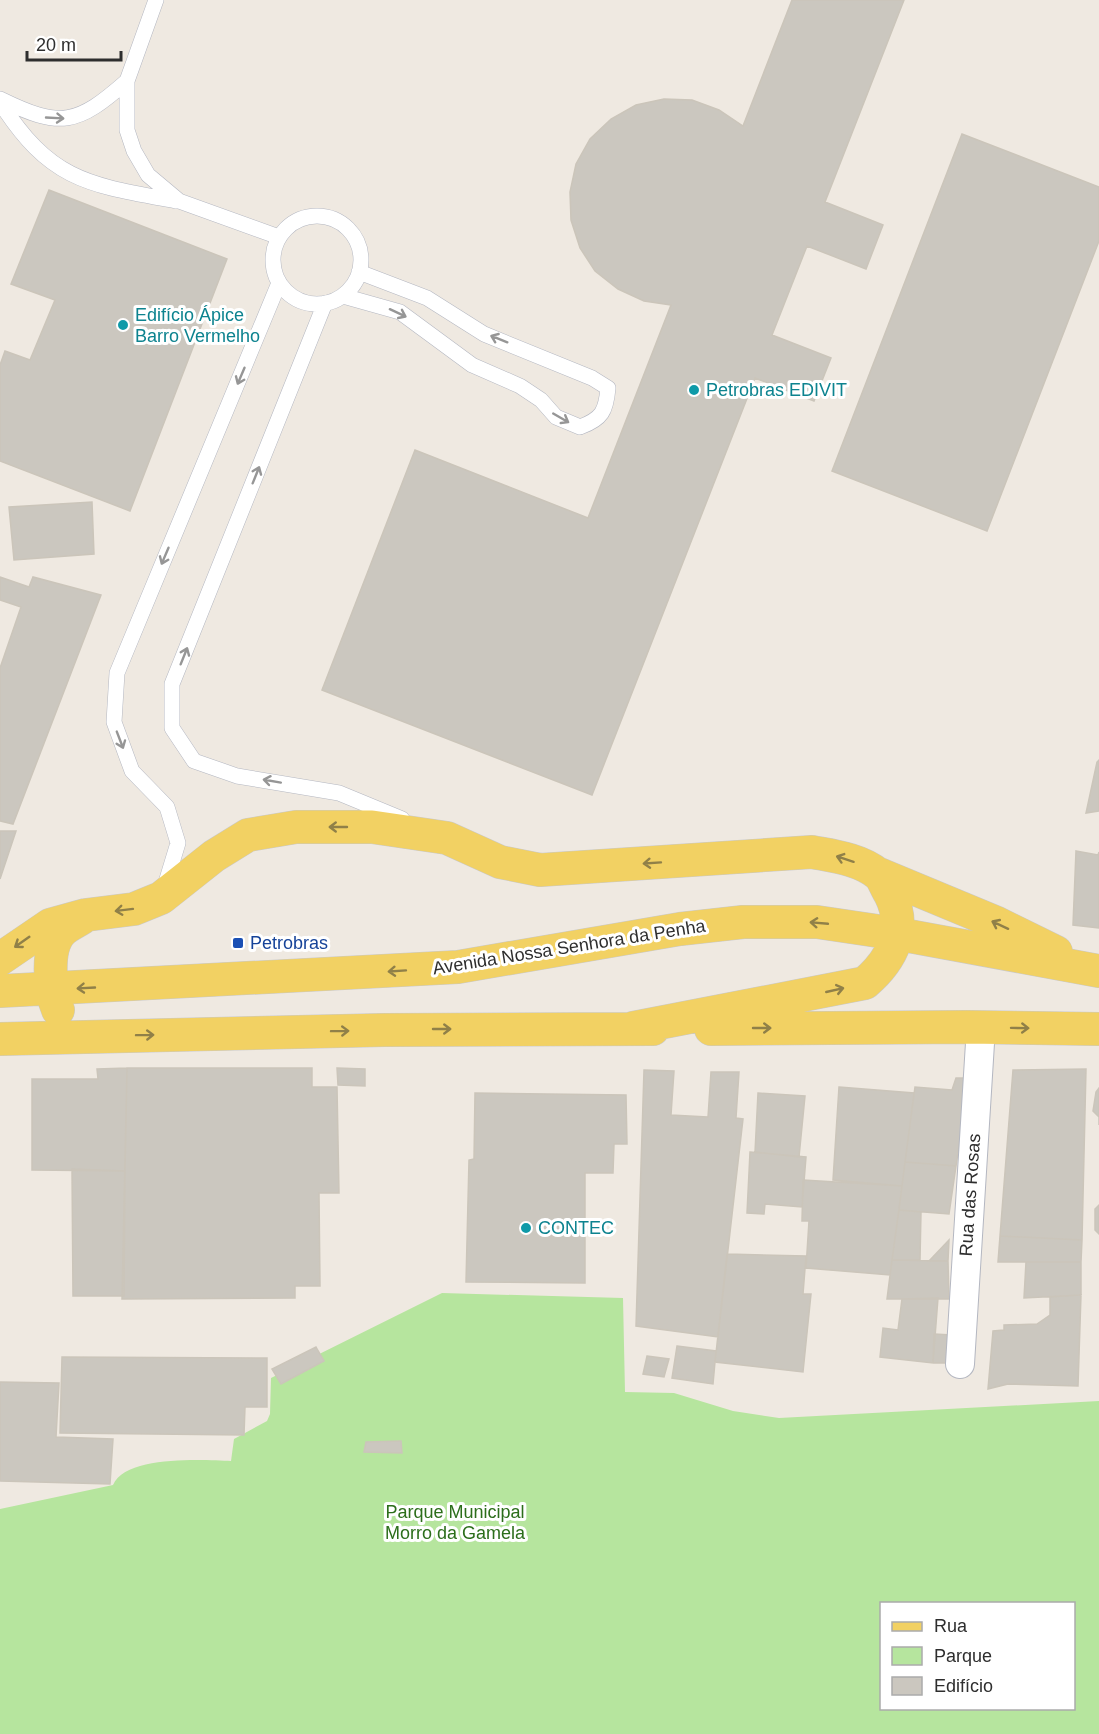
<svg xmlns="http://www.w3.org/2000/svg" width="1099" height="1734" viewBox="0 0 1099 1734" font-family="Arial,sans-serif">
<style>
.green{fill:#b6e59e;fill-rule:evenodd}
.building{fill:#cbc7bf;stroke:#cbc5ba;stroke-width:1.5}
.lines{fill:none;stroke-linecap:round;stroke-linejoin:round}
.lane-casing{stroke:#b4b7c1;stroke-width:16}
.street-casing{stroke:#b4b7c1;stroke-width:30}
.primary-casing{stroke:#c9c9c9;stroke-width:34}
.lane{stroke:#fff;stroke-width:15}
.street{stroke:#fff;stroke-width:28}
.primary{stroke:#f2d163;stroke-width:33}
.oneway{stroke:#969696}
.oneway2{stroke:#908048}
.culture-dot{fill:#0f9aa8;stroke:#fff;stroke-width:2}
.transit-dot{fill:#1a4fb4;stroke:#fff;stroke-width:2}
.labels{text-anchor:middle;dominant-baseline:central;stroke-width:6;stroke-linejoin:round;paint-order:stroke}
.culture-label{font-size:18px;fill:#0d838f;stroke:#fff;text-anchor:start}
.transit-label{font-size:18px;fill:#164399;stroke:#fff;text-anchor:start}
.street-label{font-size:18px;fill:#2e2e2e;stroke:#fff}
.park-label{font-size:18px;fill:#2c6e1b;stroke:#fff}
</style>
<rect width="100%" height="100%" fill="#efe9e1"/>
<!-- green -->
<path class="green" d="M 442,1293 L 623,1298 L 625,1392 L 674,1393 L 733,1411 L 779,1418 L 1099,1401 L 1099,1734 L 0,1734 L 0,1509 L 113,1485 C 126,1455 203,1460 231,1461 L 234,1439 L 267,1421 L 270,1414 L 271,1378 ZM 882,1604 L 1074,1604 L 1074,1708 L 882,1708 Z"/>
<!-- building -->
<path class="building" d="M 792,0 L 904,0 L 825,202 L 883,225 L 866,269 L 807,246 L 772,335 L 831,358 L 814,401 L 755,378 L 592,795 L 322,690 L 415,450 L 588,518 L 671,305 L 644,301 L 618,289 L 595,271 L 580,248 L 571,220 L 570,192 L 576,164 L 590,139 L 611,119 L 636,105 L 664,99 L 692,100 L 719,110 L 743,126 Z
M 962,134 L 1099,187 L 1099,241 L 987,531 L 832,471 Z
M 49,190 L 227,259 L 130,511 L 0,461 L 0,365 L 5,351 L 30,360 L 55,300 L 11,284 Z
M 92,502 L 94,554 L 14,560 L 9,507 Z
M 0,577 L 29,587 L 33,577 L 101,595 L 13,824 L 0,821 L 0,668 L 21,607 L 0,600 Z
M 1099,760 L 1099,811 L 1086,813 L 1097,762 Z
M 0,831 L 16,831 L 0,879 Z
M 1076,851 L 1098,855 L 1099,852 L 1099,928 L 1073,925 Z
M 127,1068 L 312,1068 L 312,1087 L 337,1087 L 339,1193 L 319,1193 L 320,1286 L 295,1286 L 295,1298 L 122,1299 Z
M 127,1068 L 125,1171 L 32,1170 L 32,1079 L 98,1079 L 97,1069 Z
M 337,1068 L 365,1069 L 365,1086 L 338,1085 Z
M 1086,1069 L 1082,1240 L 1000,1236 L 1013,1070 Z
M 644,1070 L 674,1071 L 671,1115 L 708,1117 L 711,1072 L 739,1072 L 736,1118 L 743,1119 L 718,1337 L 636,1326 Z
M 956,1078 L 969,1078 L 956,1166 L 905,1162 L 915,1087 L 952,1090 Z
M 839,1087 L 914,1093 L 902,1186 L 833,1180 Z
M 1099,1088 L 1099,1125 L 1099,1117 L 1093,1111 L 1096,1092 Z
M 475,1093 L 626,1095 L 627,1144 L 614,1144 L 613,1173 L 585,1173 L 585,1283 L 466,1282 L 469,1160 L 474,1159 Z
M 758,1093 L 805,1096 L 799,1157 L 755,1152 Z
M 750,1152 L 806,1157 L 802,1207 L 765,1204 L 764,1214 L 747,1213 Z
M 905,1162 L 956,1166 L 949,1214 L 899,1210 Z
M 72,1169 L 125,1171 L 124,1296 L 73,1296 Z
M 803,1180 L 902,1186 L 890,1275 L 806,1268 L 809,1221 L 802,1221 Z
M 1099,1205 L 1099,1234 L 1095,1230 L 1095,1209 Z
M 899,1210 L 921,1212 L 920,1260 L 892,1260 Z
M 1000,1236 L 1082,1240 L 1081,1262 L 998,1262 Z
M 949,1240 L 948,1261 L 929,1261 Z
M 727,1254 L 806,1256 L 803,1294 L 811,1294 L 803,1372 L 715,1362 Z
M 892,1260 L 948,1261 L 949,1299 L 887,1299 Z
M 1026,1262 L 1081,1262 L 1081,1295 L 1024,1298 Z
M 1081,1295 L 1078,1386 L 1008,1384 L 988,1389 L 993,1331 L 1004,1330 L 1004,1325 L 1037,1324 L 1050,1315 L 1050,1297 Z
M 938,1298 L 933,1363 L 880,1357 L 883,1328 L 898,1330 L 902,1299 Z
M 934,1334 L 951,1335 L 950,1363 L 933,1363 Z
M 677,1346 L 716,1351 L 713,1384 L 672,1378 Z
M 316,1347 L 324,1361 L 281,1384 L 272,1369 Z
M 647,1356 L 669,1359 L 664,1377 L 643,1374 Z
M 62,1357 L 267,1358 L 267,1407 L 245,1407 L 244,1435 L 60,1433 Z
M 0,1382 L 59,1383 L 56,1437 L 113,1439 L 110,1484 L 0,1481 Z
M 401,1441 L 402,1453 L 364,1452 L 366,1442 Z"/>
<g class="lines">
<defs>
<path id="lane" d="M 156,0 L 127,81 L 127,130 L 134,151 L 148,175 L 179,201 L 279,237
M 0,99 C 61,129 77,125 127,81
M 0,102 C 51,182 89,185 177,201
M273 260a44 44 0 1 1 88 0a44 44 0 1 1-88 0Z
M 343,296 L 400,312 L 472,365 L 520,386 L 541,400 L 556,417 L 580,427 C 602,419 606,411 608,388 L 592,378 L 484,334 L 427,298 L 359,272
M 325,303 L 172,684 L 172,728 L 194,761 L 237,776 L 339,793 L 402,819
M 164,889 L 178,843 L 167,807 L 132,771 L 114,722 L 117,673 L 279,283"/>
<path id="street" d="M 960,1364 L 981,1027"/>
<path id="primary" d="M 879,874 L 997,923 L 1056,952
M 0,959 L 50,925 L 86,915 L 134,909 L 161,898 L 214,856 L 248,835 L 296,827 L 372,827 L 447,838 L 500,862 L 540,870 L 812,852 C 833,856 860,859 878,874 C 883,878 886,888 890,894 C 908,929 892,960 865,983 L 633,1028
M 0,991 L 458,967 L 680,929 L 743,922 L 817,922 L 898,934 L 1099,971
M 58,1010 C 50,991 45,948 62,931 C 67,926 76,922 82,918
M 711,1029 L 967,1027 L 1099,1029
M 0,1039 L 384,1030 L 653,1029"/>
</defs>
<!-- lane casing -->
<use href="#lane" class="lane-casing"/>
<!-- street casing -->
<use href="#street" class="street-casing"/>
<!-- primary casing -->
<use href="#primary" class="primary-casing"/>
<!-- lane -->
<use href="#lane" class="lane"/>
<!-- street -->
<use href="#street" class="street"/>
<!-- primary -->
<use href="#primary" class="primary"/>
</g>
<!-- one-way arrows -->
<defs><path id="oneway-shaft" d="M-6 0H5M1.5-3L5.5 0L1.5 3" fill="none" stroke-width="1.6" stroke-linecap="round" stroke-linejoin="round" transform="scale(1.5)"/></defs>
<g class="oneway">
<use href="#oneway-shaft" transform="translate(55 118) rotate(3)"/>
<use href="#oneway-shaft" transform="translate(398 313) rotate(25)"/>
<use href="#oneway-shaft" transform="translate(499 339) rotate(-158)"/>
<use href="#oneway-shaft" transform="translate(241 376) rotate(113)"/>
<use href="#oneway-shaft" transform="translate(561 418) rotate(30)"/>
<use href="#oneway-shaft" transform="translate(256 475) rotate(-68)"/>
<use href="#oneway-shaft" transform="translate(165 556) rotate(113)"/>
<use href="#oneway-shaft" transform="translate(184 656) rotate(-68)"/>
<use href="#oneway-shaft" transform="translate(120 740) rotate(69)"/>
<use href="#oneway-shaft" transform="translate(272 781) rotate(-170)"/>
</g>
<g class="oneway2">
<use href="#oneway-shaft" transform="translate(338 827) rotate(180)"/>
<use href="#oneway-shaft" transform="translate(845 859) rotate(-162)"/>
<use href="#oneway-shaft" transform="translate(652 863) rotate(176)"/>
<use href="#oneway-shaft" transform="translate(124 910) rotate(173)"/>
<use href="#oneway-shaft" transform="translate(819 923) rotate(-175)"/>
<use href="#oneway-shaft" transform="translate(1000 925) rotate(-155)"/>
<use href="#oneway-shaft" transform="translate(22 942) rotate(145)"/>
<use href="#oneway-shaft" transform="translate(397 971) rotate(176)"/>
<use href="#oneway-shaft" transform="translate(86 988) rotate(177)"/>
<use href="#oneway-shaft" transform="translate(835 990) rotate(-13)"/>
<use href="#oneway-shaft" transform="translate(762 1028)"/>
<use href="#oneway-shaft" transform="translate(1020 1028) rotate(1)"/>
<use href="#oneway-shaft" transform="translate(442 1029)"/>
<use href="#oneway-shaft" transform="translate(340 1031) rotate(-1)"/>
<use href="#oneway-shaft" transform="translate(145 1035) rotate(-1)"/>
</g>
<!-- markers -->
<g class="culture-dot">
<circle cx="123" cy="325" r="6"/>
<circle cx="694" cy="390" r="6"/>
<circle cx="526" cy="1228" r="6"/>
</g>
<rect class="transit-dot" x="232" y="937" width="12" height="12" rx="3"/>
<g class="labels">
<!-- culture labels -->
<g class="culture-label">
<text x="135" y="315">Edifício Ápice<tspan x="135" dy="21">Barro Vermelho</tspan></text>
<text x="706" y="390">Petrobras EDIVIT</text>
<text x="538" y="1228">CONTEC</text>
</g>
<!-- transit labels -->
<g class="transit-label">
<text x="250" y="943">Petrobras</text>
</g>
<!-- street labels -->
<g class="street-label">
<text transform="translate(569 947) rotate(-9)">Avenida Nossa Senhora da Penha</text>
<text transform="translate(970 1195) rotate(-86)">Rua das Rosas</text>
</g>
<!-- park labels -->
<g class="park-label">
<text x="455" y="1512">Parque Municipal<tspan x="455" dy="21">Morro da Gamela</tspan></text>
</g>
</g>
<!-- legend -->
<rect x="880" y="1602" width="195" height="108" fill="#ffffff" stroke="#ababab" stroke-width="1.5"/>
<rect x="892" y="1622" width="30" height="9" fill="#f2d163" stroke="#ababab" stroke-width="1.5"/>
<text x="934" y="1632" font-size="18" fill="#2e2e2e">Rua</text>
<rect x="892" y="1647" width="30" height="18" fill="#b6e59e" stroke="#ababab" stroke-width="1.5"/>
<text x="934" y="1662" font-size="18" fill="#2e2e2e">Parque</text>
<rect x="892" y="1677" width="30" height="18" fill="#cbc7bf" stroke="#ababab" stroke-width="1.5"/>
<text x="934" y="1692" font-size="18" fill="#2e2e2e">Edifício</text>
<!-- scale -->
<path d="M27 51v9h94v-9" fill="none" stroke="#2e2e2e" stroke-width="3"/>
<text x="36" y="51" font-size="18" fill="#2e2e2e" stroke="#ffffff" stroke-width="4.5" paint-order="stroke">20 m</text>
</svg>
